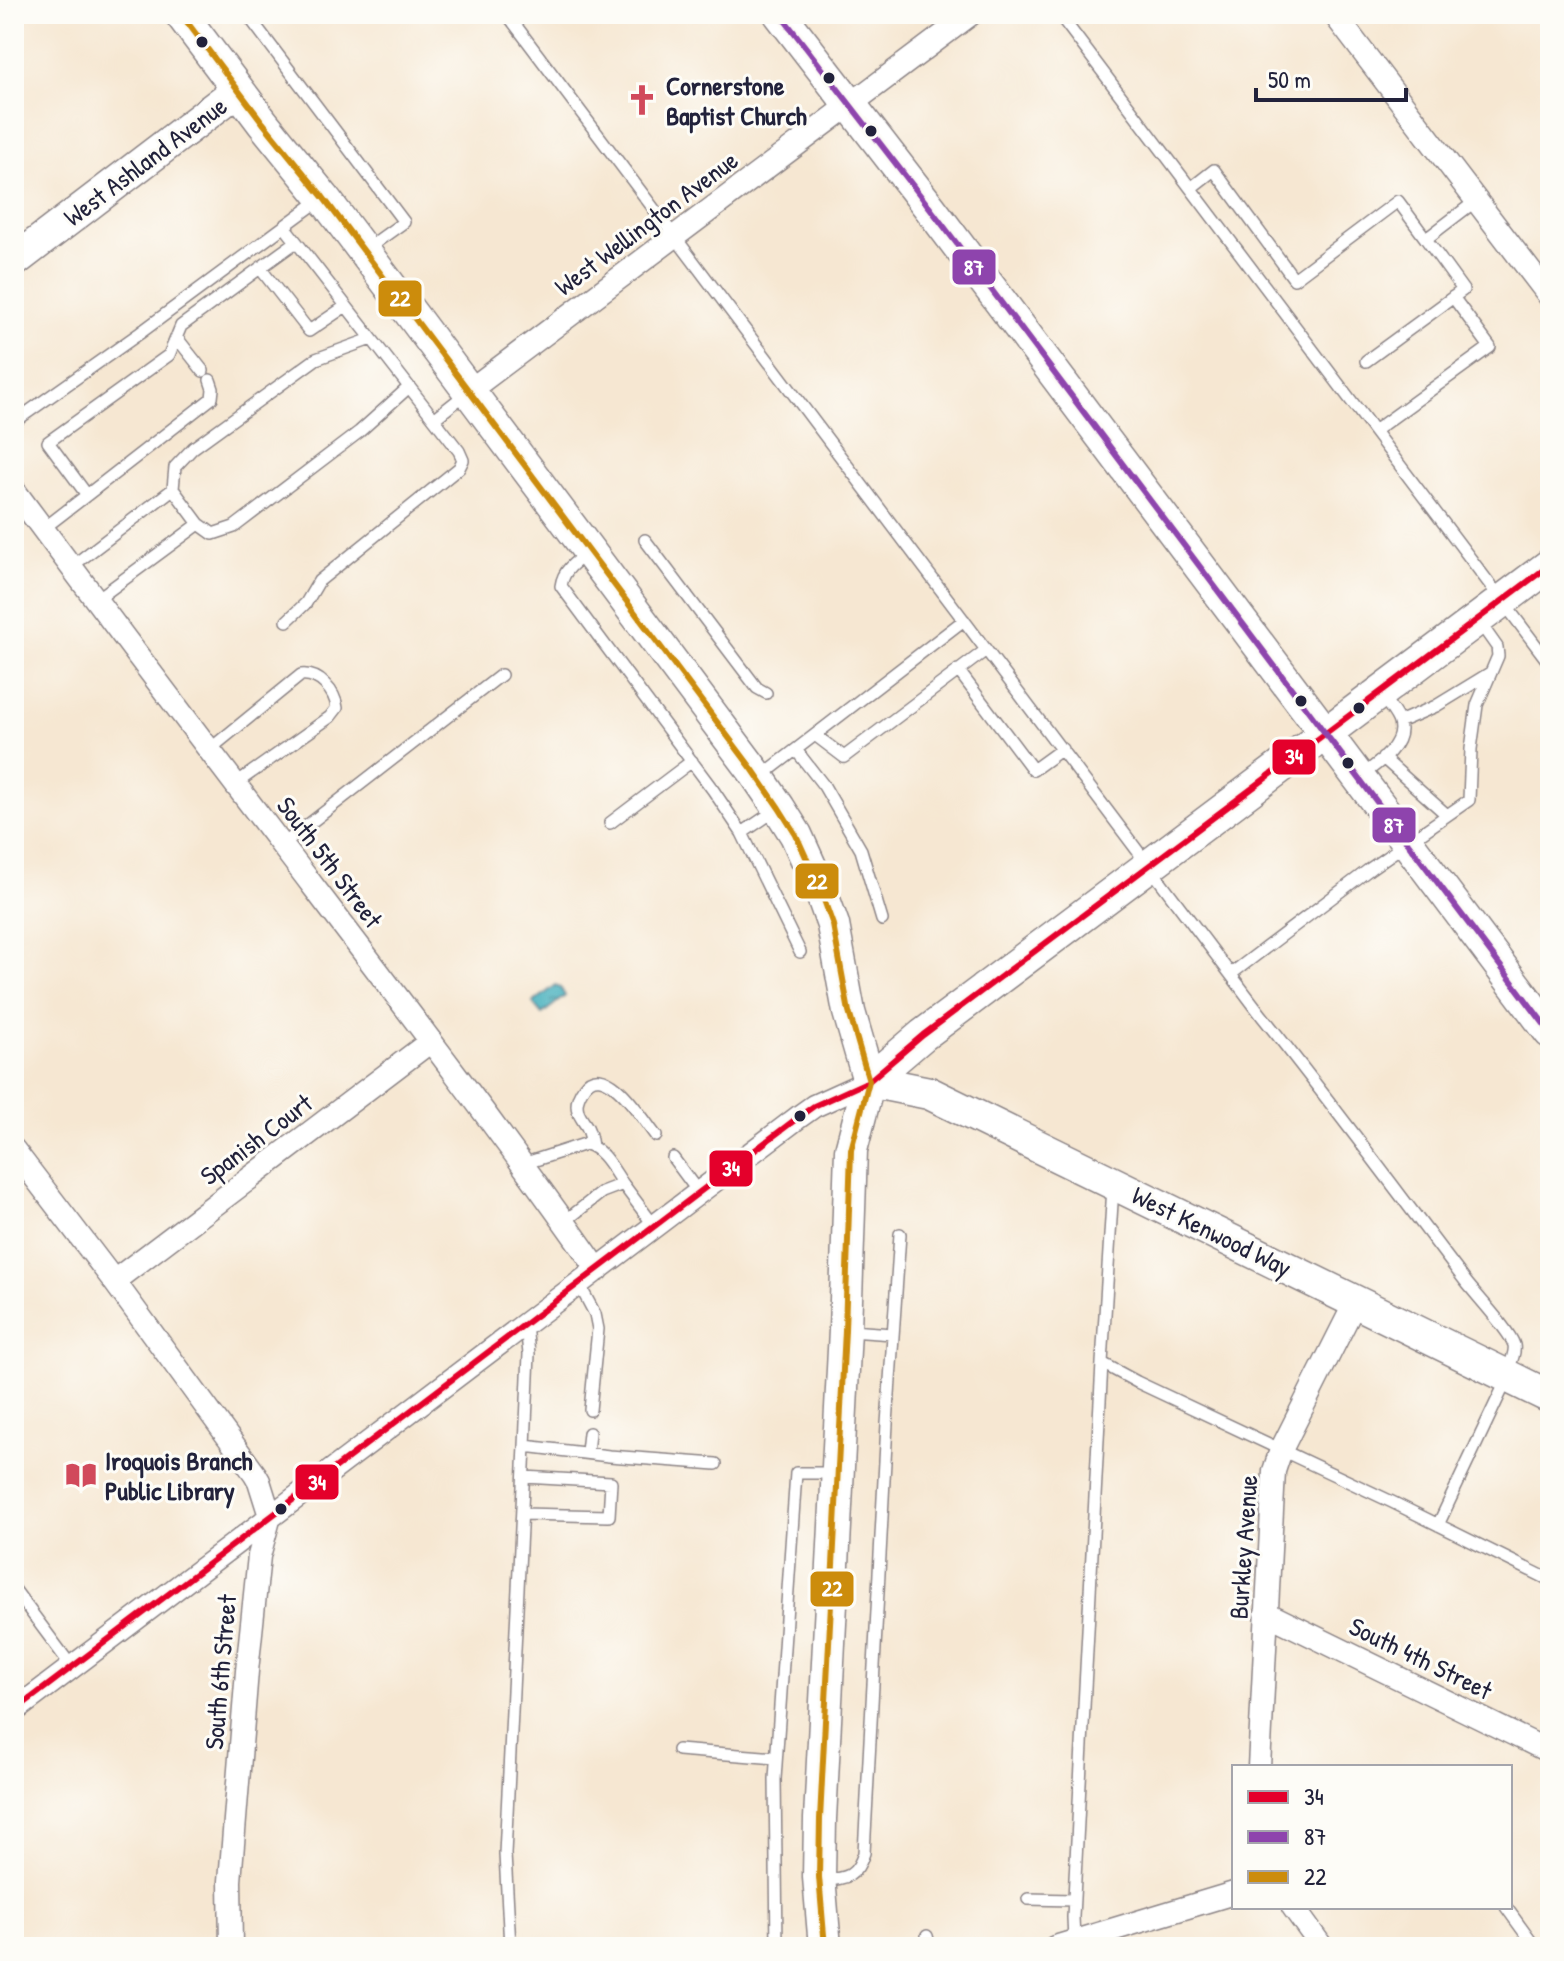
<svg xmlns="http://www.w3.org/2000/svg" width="1564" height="1961" viewBox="0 0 1564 1961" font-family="'Patrick Hand',sans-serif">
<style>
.water{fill:url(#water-ripples);stroke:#30687c;stroke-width:2}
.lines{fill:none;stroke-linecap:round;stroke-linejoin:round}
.lane-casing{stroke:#8c8486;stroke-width:14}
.street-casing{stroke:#8c8486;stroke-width:25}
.secondary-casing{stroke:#8c8486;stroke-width:35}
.lane{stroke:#fff;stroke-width:11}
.street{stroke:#fff;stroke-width:22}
.secondary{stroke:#fff;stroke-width:32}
.bus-1-casing{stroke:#fdfcf7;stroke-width:12}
.bus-2-casing{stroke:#fdfcf7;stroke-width:12}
.bus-3-casing{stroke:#fdfcf7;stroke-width:12}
.bus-1{stroke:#e4002b;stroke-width:6}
.bus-2{stroke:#8e44ad;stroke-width:6}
.bus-3{stroke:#cc8c0c;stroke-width:6}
.bus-dot{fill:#22223b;stroke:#fdfcf7;stroke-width:3}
.labels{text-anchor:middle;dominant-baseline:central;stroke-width:6;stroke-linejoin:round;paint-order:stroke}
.poi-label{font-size:26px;font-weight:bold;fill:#22223b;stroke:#fdfcf7;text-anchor:start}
.street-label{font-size:26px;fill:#22223b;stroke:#fdfcf7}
.line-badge{stroke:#fdfcf7;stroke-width:3}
.badge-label{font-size:22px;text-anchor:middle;font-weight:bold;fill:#fff}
</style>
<defs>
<pattern id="water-ripples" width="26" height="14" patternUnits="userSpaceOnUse" patternTransform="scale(2)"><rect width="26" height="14" fill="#3faebc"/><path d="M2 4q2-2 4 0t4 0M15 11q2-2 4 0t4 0" fill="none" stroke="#348d9a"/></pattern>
</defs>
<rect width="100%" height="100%" fill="#fdfcf7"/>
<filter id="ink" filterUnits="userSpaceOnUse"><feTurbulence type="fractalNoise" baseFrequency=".0125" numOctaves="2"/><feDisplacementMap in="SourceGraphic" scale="16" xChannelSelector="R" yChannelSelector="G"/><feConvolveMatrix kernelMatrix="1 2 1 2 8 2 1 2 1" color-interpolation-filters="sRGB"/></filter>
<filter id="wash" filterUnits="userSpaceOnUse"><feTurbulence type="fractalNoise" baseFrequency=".006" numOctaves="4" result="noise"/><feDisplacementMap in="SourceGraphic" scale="32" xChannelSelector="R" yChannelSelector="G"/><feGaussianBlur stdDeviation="1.8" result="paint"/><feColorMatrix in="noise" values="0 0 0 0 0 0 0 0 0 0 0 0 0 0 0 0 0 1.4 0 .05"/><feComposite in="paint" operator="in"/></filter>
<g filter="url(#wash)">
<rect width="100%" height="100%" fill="#f6e7d2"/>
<!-- water -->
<path class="water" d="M 556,985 L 561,989 L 565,996 L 542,1014 L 533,1003 Z"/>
</g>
<g filter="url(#ink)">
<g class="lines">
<defs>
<path id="lane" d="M 247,14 L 404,222 L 365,250
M 507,14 L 1262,1016 C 1332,1103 1398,1193 1466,1282 C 1476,1295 1510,1331 1514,1345 C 1516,1354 1509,1366 1506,1374
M 1059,14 L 1550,664
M 1191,188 L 1214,170 L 1294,279 L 1398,201 L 1426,239 L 1477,200
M 284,226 L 459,451 L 463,460 L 459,468 L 319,581 L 306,603 L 287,621
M 296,242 L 260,268 L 309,331 L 346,306
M 177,338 L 203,371
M 1366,361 L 1463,290 L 1426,239
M 210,380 L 213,389 L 212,398 L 87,495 L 48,442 L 169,355 L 181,326 L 260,268
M 434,419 L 468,392
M 14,422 L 140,333 L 321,199
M 1374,431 L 1490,347 L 1453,297
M 173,489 L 175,467 L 193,448 L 316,359 L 371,339
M 199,524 L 213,534 L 234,527 L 359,432 L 409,387
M 43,529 L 87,495
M 645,540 L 757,688 L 766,693
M 588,553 C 575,562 563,570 561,586 L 713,790 L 742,833 L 800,952
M 71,567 L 173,489 L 199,524 L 96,600
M 958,670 L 1033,770 L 1062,749
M 1399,722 L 1436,706 L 1490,673
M 815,735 L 844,757 L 986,650
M 209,750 L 301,675 C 319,673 335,691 337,708 L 330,717 L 235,784
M 796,750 L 824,786 L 861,850 L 882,920
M 1383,758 L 1447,815
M 1362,775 C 1378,764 1408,743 1398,720 C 1394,711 1386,702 1380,694
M 759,778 L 964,620
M 610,823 L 692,761
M 742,833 L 776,810
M 282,845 L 501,675
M 1231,974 L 1371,868 L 1469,800 L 1471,749 L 1477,705 L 1498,656 L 1497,647 L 1480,623
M 592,1146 C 591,1139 590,1133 587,1127 C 584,1122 579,1116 578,1111 C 575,1102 579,1094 584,1087 C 605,1056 644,1121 656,1136
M 673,1158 L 699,1193
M 523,1164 L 585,1144 C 603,1148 613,1170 623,1184
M 564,1222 L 602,1192 L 623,1184 L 655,1227
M 579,1284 L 595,1314 L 598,1329 L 590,1410
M 850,1331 L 893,1334
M 1102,1363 L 1137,1382 L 1392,1502 L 1550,1580
M 525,1446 L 609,1456 L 716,1464
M 587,1452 L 589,1433
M 522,1514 L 609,1516 L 611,1482 L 524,1477
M 1438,1525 L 1508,1377
M 14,1589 L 72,1667
M 678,1750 L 776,1758
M 820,1881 C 845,1878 856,1879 864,1853 L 887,1424 L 900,1234
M 1028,1899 L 1073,1900
M 1506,1907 L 1535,1947
M 927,1936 L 930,1947
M 1074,1941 L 1073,1917 L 1102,1363 L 1113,1187
M 510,1947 L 505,1854 L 525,1446 L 529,1354 L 526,1325
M 777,1947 L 775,1779 L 796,1473 L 833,1473"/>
<path id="street" d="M 1334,14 L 1550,297
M 470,390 L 971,14
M 14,490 C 103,610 193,729 284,848 C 390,987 497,1126 598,1270
M 14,1150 L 114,1281 L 255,1474 L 259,1481 L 270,1516 L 259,1556 L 247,1671 L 230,1881 L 231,1947
M 114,1281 L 431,1041
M 1266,1613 L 1550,1752
M 14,1711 L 800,1116 L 814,1106 L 869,1081
M 1259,1767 L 1274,1471 L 1281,1450 L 1356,1301
M 1293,1907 L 1322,1947
M 1055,1947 L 1234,1893"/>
<path id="secondary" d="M 181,14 L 263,123 L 323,197 L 415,319 L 753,770 L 779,808 L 796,835 L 819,886 L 833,925 L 849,1012 L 869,1081 L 851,1150 L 845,1330 L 820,1819 L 819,1877 L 825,1947
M 780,14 L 930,208 L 1550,1032
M 14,261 L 238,90
M 869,1081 L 923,1035 L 1550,565
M 869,1081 L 929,1093 L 1550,1397"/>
</defs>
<!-- lane casing -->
<use href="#lane" class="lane-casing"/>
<!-- street casing -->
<use href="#street" class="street-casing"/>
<!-- secondary casing -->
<use href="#secondary" class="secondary-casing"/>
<!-- lane -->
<use href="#lane" class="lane"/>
<!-- street -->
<use href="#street" class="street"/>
<!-- secondary -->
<use href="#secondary" class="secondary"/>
<defs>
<path id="bus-1" d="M 14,1711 L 800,1116 L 814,1106 L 869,1081 L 923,1035 L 1550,565"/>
<path id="bus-2" d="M 780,14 L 930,208 L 1550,1032"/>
<path id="bus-3" d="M 181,14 L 263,123 L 323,197 L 415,319 L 753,770 L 779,808 L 796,835 L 819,886 L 833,925 L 849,1012 L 869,1081 L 851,1150 L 845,1330 L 820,1819 L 819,1877 L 825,1947"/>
</defs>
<!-- bus-1 casing -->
<use href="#bus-1" class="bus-1-casing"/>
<!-- bus-2 casing -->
<use href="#bus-2" class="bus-2-casing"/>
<!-- bus-3 casing -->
<use href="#bus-3" class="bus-3-casing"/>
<!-- bus-1 -->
<use href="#bus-1" class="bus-1"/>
<!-- bus-2 -->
<use href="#bus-2" class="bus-2"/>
<!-- bus-3 -->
<use href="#bus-3" class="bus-3"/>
</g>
</g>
<!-- icons -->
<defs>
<symbol id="church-bare" viewBox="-9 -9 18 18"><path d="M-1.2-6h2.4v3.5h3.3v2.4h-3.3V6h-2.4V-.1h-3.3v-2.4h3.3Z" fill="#d1495b" stroke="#fdfcf7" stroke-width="2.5" paint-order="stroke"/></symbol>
<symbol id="library-bare" viewBox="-9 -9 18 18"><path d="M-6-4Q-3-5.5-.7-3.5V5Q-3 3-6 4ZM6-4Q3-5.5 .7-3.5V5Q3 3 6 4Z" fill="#d1495b" stroke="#fdfcf7" stroke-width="2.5" paint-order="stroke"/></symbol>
</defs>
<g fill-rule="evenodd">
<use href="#church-bare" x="620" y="78" width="44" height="44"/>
<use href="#library-bare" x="59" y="1453" width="44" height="44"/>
</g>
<!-- markers -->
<g class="bus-dot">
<circle cx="202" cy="42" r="7"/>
<circle cx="829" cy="78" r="7"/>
<circle cx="871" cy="131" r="7"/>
<circle cx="1301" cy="701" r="7"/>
<circle cx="1359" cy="708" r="7"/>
<circle cx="1348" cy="763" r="7"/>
<circle cx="800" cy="1116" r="7"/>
<circle cx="281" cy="1509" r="7"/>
</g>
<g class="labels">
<!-- poi labels -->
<g class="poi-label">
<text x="666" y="85">Cornerstone<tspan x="666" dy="30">Baptist Church</tspan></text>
<text x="105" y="1460">Iroquois Branch<tspan x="105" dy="30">Public Library</tspan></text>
</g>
<!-- street labels -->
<g class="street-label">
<text transform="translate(145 161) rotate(-37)">West Ashland Avenue</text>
<text transform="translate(646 223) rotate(-37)">West Wellington Avenue</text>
<text transform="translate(330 862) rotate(53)">South 5th Street</text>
<text transform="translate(256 1139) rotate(-37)">Spanish Court</text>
<text transform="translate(1212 1231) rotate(26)">West Kenwood Way</text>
<text transform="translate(1243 1547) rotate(-86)">Burkley Avenue</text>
<text transform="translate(1421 1658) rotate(26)">South 4th Street</text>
<text transform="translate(220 1672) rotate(-85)">South 6th Street</text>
</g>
</g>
<g class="line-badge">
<rect x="951" y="248" width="46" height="38" rx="8" fill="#8e44ad"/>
<rect x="377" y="279" width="46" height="39" rx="8" fill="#cc8c0c"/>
<rect x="1271" y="738" width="46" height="38" rx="8" fill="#e4002b"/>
<rect x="1371" y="806" width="46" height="38" rx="8" fill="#8e44ad"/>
<rect x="794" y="862" width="46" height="38" rx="8" fill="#cc8c0c"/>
<rect x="708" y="1149" width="46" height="39" rx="8" fill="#e4002b"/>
<rect x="294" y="1463" width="46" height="38" rx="8" fill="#e4002b"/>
<rect x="809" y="1570" width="46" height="38" rx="8" fill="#cc8c0c"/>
</g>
<g class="badge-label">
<text x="974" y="275">87</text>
<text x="400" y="306">22</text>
<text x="1294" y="764">34</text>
<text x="1394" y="833">87</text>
<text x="817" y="889">22</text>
<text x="731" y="1176">34</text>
<text x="317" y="1490">34</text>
<text x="832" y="1596">22</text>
</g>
<!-- margin -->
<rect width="1564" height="1961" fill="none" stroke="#fdfcf7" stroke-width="48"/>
<!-- legend -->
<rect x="1232" y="1765" width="280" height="144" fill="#fdfcf7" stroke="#a5a5ac" stroke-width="2"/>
<rect x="1248" y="1791" width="40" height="12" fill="#e4002b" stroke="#a5a5ac" stroke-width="2"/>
<text x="1304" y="1805" font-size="24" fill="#22223b">34</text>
<rect x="1248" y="1831" width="40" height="12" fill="#8e44ad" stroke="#a5a5ac" stroke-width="2"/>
<text x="1304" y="1845" font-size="24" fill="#22223b">87</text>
<rect x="1248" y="1871" width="40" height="12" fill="#cc8c0c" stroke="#a5a5ac" stroke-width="2"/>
<text x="1304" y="1885" font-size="24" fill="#22223b">22</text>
<!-- scale -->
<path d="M1256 88v12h150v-12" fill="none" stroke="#22223b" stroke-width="4"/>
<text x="1268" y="88" font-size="24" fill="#22223b" stroke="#fdfcf7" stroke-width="6" paint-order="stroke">50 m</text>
</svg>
